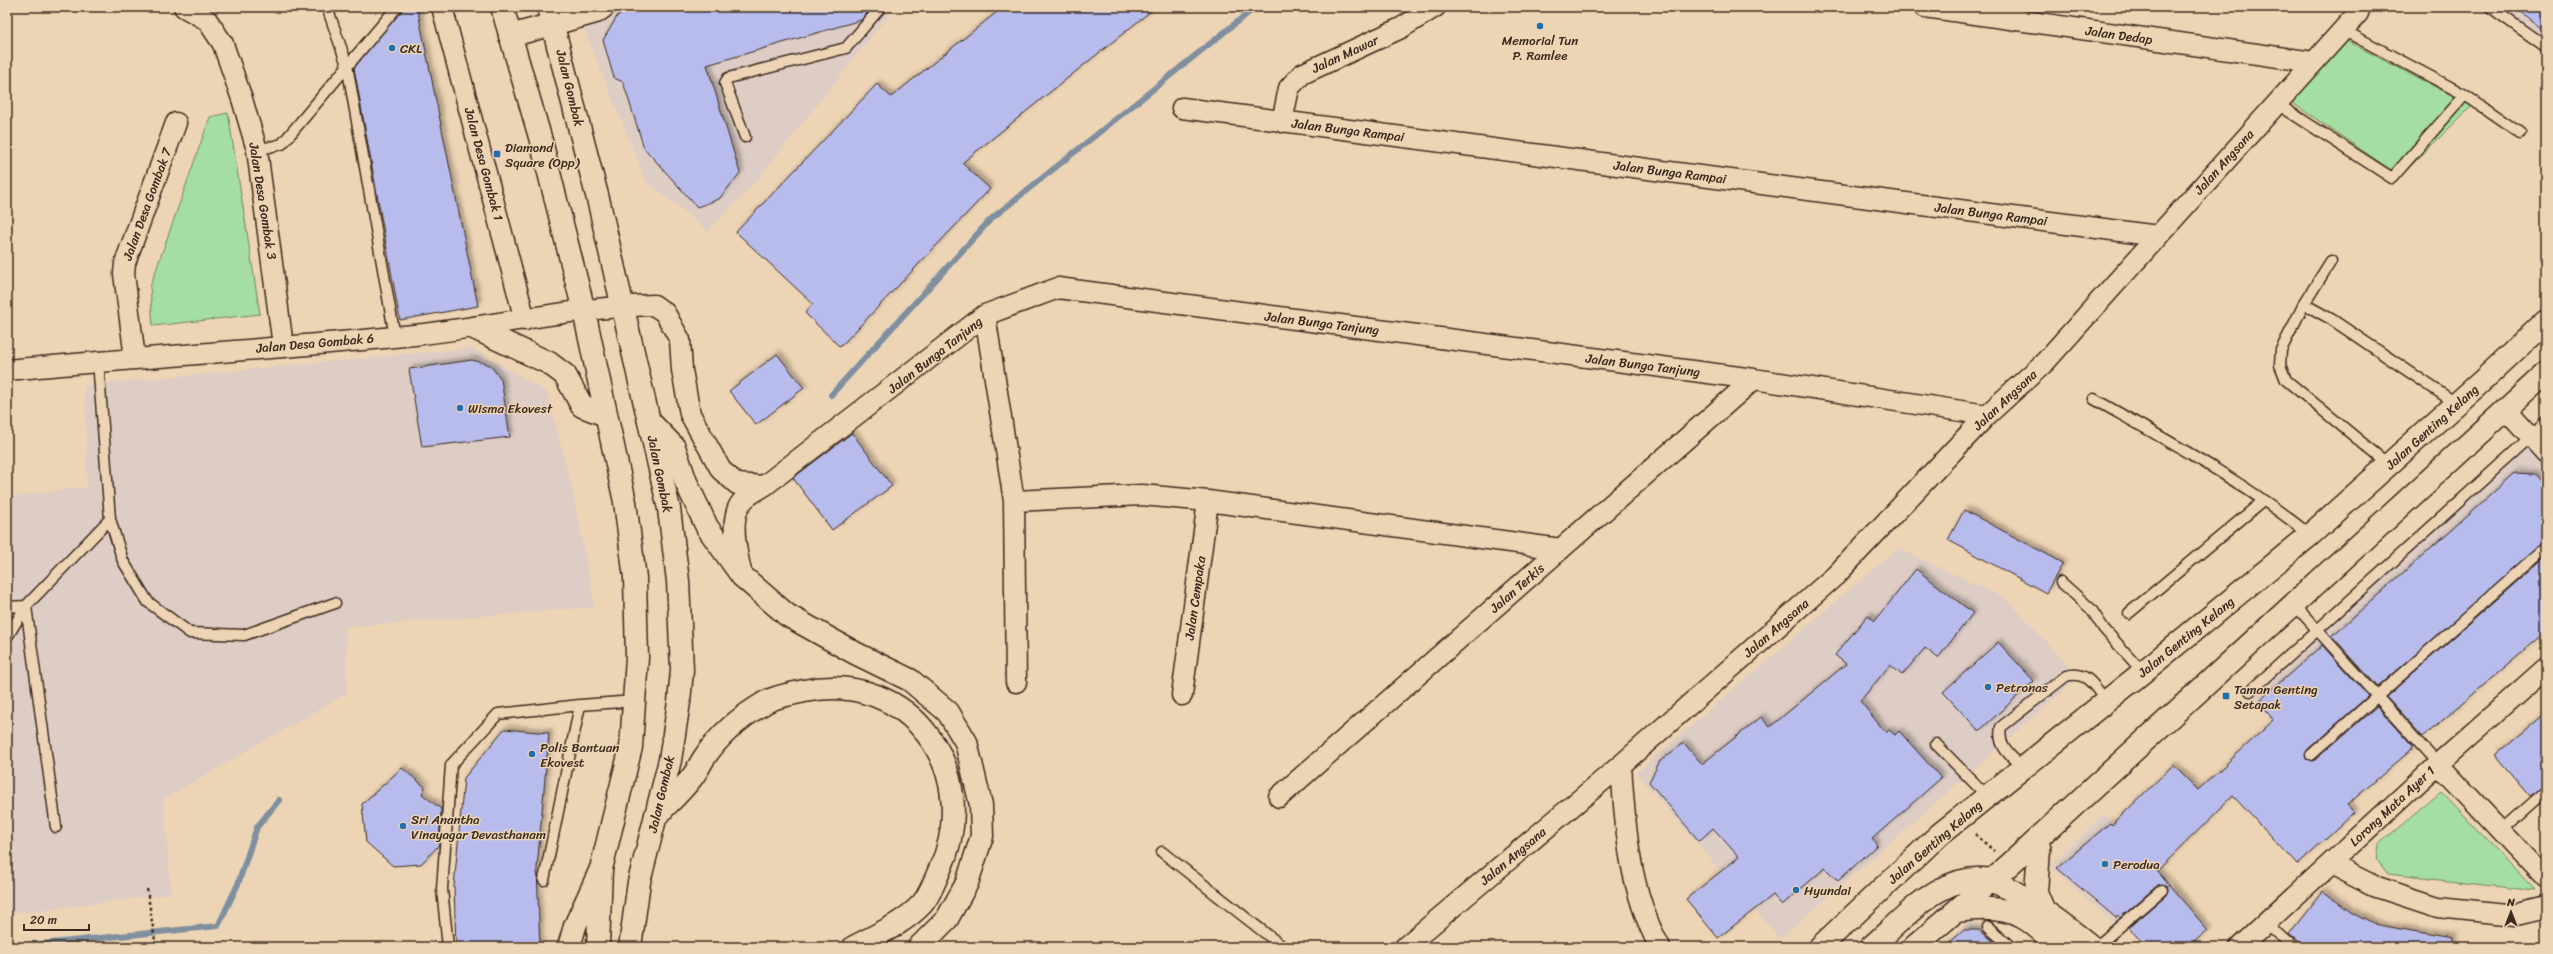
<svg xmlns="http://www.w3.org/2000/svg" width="2553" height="954" viewBox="0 0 2553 954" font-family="Sriracha,sans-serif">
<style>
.built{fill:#ddcdc5}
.green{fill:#a5dea3;stroke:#708460}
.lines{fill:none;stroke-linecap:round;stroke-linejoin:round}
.stream{stroke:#7f8fa0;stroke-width:6}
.building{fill:#b7bced;stroke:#3b2a1e;filter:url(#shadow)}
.lane-casing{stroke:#3b2a1e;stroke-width:13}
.street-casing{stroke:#3b2a1e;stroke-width:23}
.secondary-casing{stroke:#3b2a1e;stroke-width:25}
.primary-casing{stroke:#3b2a1e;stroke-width:25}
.highway-casing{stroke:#3b2a1e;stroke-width:25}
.path{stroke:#3b2a1e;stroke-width:2.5;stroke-dasharray:3 3;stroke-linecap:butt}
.lane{stroke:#edd4b4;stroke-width:10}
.street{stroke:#edd4b4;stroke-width:20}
.secondary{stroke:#edd4b4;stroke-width:22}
.primary{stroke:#edd4b4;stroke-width:22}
.highway{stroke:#edd4b4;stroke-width:22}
.poi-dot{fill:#1f6fb2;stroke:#edd4b4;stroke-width:1.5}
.labels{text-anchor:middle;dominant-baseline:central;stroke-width:3;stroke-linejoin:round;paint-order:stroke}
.street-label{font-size:13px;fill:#3b2a1e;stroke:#edd4b4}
.poi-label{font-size:13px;fill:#3b2a1e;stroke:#edd4b4;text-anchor:start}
</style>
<defs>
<filter id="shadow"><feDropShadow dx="3.5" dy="-3.5" stdDeviation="2" flood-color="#0004"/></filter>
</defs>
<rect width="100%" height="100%" fill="#edd4b4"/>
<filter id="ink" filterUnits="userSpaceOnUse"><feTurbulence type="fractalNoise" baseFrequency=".025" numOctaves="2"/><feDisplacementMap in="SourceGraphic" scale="8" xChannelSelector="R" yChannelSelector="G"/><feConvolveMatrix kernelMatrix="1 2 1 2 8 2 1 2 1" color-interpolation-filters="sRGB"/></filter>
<g filter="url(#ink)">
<!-- built -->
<path class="built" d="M 575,7 L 895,7 L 754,184 L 708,231 L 646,181 Z
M 2499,7 L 2546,7 L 2546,41 L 2505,12 Z
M 472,348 L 547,392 L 573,492 L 595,607 L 346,627 L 347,693 L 164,799 L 171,894 L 7,914 L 7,497 L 87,487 L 85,385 Z
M 2529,447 L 2546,465 L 2546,539 L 2304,755 L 2249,697 Z
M 1898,548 L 2007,599 L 2079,677 L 1780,939 L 1636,773 Z
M 2104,814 L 2166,879 L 2115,925 L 2050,866 Z
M 1970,921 L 1984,930 L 2003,947 L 1943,947 Z"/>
<!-- green -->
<path class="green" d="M 2345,40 L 2472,106 L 2400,176 L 2288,100 Z
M 228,113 L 260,314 L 153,326 L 150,287 L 210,117 Z
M 2441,792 L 2536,891 L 2388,874 L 2377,860 L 2379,844 Z"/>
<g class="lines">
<!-- stream -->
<path class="stream" d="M 831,395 L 991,219 L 1252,10
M 12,947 L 218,926 L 238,884 L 257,827 L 279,800"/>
</g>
<!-- building -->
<path class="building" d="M 403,7 L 417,7 L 478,306 L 400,320 L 354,68 Z
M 643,7 L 872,7 L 861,20 L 707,65 L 740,173 L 719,199 L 697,207 L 644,148 L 623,82 L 614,78 L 603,40 L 618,15 Z
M 1003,7 L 1156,7 L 962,163 L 990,189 L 840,347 L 805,313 L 813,304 L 736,232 L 877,84 L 891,97 Z
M 2514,7 L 2546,7 L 2546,32 Z
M 777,354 L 804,388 L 756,425 L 729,391 Z
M 472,360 L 490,365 L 501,379 L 510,437 L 422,447 L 409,369 Z
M 852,433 L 892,486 L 832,530 L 793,478 Z
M 2515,473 L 2534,474 L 2546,488 L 2546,541 L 2378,687 L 2332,636 Z
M 1964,510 L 2063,563 L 2046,593 L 1948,540 Z
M 2546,556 L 2546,632 L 2423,737 L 2386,697 Z
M 1916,569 L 1973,613 L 1938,658 L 1925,648 L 1902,675 L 1890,665 L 1860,701 L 1886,733 L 1889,730 L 1895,735 L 1899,731 L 1941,778 L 1872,839 L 1877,845 L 1838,881 L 1825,868 L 1782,905 L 1773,895 L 1718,938 L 1686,899 L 1739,857 L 1713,828 L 1699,841 L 1649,782 L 1660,761 L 1684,743 L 1702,764 L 1761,717 L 1770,727 L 1846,664 L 1835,655 L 1868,615 L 1875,621 Z
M 1998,642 L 2034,681 L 1979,731 L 1943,692 Z
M 2322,645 L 2368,696 L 2307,750 L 2306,759 L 2309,761 L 2315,760 L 2377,706 L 2413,746 L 2411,750 L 2347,805 L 2354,812 L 2297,865 L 2233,796 L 2157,871 L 2208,930 L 2188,947 L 2145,947 L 2129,927 L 2166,895 L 2168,889 L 2167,885 L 2158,885 L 2120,918 L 2118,916 L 2116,918 L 2057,868 L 2110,823 L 2112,825 L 2173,765 L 2198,790 L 2274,720 L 2258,702 Z
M 2546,712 L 2546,785 L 2530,796 L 2495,755 Z
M 504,729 L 549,733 L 537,868 L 540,947 L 456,947 L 454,886 L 464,778 Z
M 402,768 L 425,787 L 422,794 L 441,809 L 439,845 L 421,864 L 393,866 L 366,842 L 362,804 Z
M 2323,891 L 2352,913 L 2373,924 L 2452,938 L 2452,947 L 2305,947 L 2289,934 Z
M 1964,930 L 1979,930 L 2001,947 L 1945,947 Z"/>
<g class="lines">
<defs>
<path id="lane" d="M 327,7 L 347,65 L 395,337
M 2490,7 L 2546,47
M 2343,30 L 2465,95 L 2520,133
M 2276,103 L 2392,178 L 2465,95
M 745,137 L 725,83 L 728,78 L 846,48 L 881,7
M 257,150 L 282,144 L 397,7
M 2331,261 L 2304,304 L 2281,350 L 2280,365 L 2286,380 L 2389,465
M 2304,304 L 2331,319 L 2457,404
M 98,361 L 110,519 L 123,561 L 148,602 L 190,633 L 244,635 L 335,603
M 2094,399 C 2168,441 2243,481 2310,535
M 2061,582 L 2091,609 L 2104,629 L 2143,672
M 2293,603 L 2438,764
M 26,606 L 56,827
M 7,607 L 26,606
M 2129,613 L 2263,501
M 7,637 L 26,606 L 110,519
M 2250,691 L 2546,423
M 1936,744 L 1987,796
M 2311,755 L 2546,547
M 2023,768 C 2010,755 1997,747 2001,727 L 2066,676 C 2087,670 2094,686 2106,701
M 2501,831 L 2546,791
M 1162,852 L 1283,947
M 544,880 L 580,705 L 635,701
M 2267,923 L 2293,947
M 1988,927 L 2011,947
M 448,947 L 442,889 L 451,765 L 498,714 L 580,705
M 2096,947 L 2162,890"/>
<path id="street" d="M 184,7 L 207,20 L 223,44 L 242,99 L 257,150 L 283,346
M 442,7 L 525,320
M 1925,7 L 2313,62
M 1182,108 L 2158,236
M 1282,122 L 1289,88 L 1302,74 L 1401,28 L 1435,7
M 985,315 L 1014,501 L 1016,682
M 135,358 L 124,274 L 125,263 L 176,123
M 7,370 C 143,357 279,349 414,335 C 494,326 574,307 654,305 L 665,313 L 680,340 L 682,370 L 690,414 L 721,470 L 737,484 L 764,486 L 985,315 L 1058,288 L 1754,379 L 1987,415
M 2506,409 L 2546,453
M 1014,501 L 1142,495 L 1208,501 L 1561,549
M 742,576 C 738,558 730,527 738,508 C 743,497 754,492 764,486
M 1182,695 L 1208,501
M 2438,764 L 2546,879
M 1621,765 C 1625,827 1629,891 1660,947
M 1279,797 L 1754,379
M 2330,864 L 2374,886 L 2438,907 L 2516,915 L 2546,908
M 1405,947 L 1621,765 L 1836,575 L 1987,415 L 2045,362 L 2358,13 L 2360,7
M 2240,947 L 2438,764 L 2546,668"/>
<path id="secondary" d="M 510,36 L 596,12 L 603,7
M 1992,880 C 2029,898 2060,922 2092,947
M 1957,911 C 1977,908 2003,906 2022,917 C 2035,923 2047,937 2058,947"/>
<path id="primary" d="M 502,7 L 540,137 L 584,311 L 625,502 L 635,578 L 637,658 L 631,747 L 601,869 L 598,947
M 548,7 L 599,203 L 669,509 L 678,581 L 682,670 L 679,702 L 670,760 L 639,882 L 630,947
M 474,328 L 549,363 L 565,375 L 582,406 L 606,415
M 2040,836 L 2036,892 L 2043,909
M 1820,947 L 1940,834 L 2143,672 L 2310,535 L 2481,382 L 2546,321
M 1871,947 C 1905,918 1943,870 1992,880
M 1914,947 L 2009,865 L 2546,373"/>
<path id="highway" d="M 649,421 L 674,447 L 686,482 L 707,527 L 742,576 L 787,615 L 855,653 L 910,680 L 948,712 L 966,742 L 981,805 L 982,836 L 967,883 L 947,919 L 919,947
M 656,816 C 668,803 682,791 693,776 C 697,771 700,764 704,758 C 719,735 742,716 766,702 C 776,696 792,694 804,691 C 910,669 984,773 940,869 C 935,880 930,895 922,904 C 903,924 878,934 854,947
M 569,947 L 575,926 L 601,869"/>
</defs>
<!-- lane casing -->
<use href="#lane" class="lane-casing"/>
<!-- street casing -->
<use href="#street" class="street-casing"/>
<!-- secondary casing -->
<use href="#secondary" class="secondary-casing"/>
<!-- primary casing -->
<use href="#primary" class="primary-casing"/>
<!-- highway casing -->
<use href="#highway" class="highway-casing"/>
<!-- path -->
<path class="path" d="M 1975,834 L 1994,851
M 147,889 L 156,947"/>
<!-- lane -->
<use href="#lane" class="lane"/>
<!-- street -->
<use href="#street" class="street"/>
<!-- secondary -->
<use href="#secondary" class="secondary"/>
<!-- primary -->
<use href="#primary" class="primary"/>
<!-- highway -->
<use href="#highway" class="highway"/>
</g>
</g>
<!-- markers -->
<g class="poi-dot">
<circle cx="1540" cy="26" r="4"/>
<circle cx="392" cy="48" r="4"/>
<rect x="493" y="150" width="8" height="8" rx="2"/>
<circle cx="460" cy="408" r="4"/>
<circle cx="1988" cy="687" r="4"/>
<rect x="2222" y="692" width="8" height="8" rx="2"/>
<circle cx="532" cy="754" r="4"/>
<circle cx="403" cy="826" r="4"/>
<circle cx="2105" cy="864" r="4"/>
<circle cx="1796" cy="890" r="4"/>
</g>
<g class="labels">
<!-- street labels -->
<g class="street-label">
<text transform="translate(2119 35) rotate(8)">Jalan Dedap</text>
<text transform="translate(1345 54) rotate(-25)">Jalan Mawar</text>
<text transform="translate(570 88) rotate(76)">Jalan Gombak</text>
<text transform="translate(1348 130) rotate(7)">Jalan Bunga Rampai</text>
<text transform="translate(2224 162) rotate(-48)">Jalan Angsana</text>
<text transform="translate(484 164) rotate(75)">Jalan Desa Gombak 1</text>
<text transform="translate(1670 172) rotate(7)">Jalan Bunga Rampai</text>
<text transform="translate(263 201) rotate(81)">Jalan Desa Gombak 3</text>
<text transform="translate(147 204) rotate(-70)">Jalan Desa Gombak 7</text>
<text transform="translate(1991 214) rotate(7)">Jalan Bunga Rampai</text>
<text transform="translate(1322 323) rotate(7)">Jalan Bunga Tanjung</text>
<text transform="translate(315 343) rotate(-5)">Jalan Desa Gombak 6</text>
<text transform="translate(935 355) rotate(-38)">Jalan Bunga Tanjung</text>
<text transform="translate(1643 365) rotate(7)">Jalan Bunga Tanjung</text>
<text transform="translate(2005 400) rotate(-43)">Jalan Angsana</text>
<text transform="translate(2432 427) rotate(-42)">Jalan Genting Kelang</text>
<text transform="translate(660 474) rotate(78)">Jalan Gombak</text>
<text transform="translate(1517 588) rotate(-41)">Jalan Terkis</text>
<text transform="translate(1195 598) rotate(-82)">Jalan Cempaka</text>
<text transform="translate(1776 628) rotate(-41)">Jalan Angsana</text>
<text transform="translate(2186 637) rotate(-39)">Jalan Genting Kelang</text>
<text transform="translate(661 794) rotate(-77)">Jalan Gombak</text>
<text transform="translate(2392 806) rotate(-43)">Lorong Mata Ayer 1</text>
<text transform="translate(1935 842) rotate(-41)">Jalan Genting Kelang</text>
<text transform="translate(1513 856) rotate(-40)">Jalan Angsana</text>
</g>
<!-- poi labels -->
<g class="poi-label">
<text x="1540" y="40" text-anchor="middle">Memorial Tun<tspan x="1540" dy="15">P. Ramlee</tspan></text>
<text x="400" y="48">CKL</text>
<text x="505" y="147">Diamond<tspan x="505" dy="15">Square (Opp)</tspan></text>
<text x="468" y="408">Wisma Ekovest</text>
<text x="1996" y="687">Petronas</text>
<text x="2234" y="689">Taman Genting<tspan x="2234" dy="15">Setapak</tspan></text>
<text x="540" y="747">Polis Bantuan<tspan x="540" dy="15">Ekovest</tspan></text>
<text x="411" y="819">Sri Anantha<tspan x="411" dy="15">Vinayagar Devasthanam</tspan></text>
<text x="2113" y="864">Perodua</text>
<text x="1804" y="890">Hyundai</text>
</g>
</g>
<!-- margin -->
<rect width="2553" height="954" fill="none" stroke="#edd4b4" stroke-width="24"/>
<rect x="12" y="12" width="2529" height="930" fill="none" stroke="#3b2a1e" stroke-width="1.5" filter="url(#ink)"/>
<!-- north arrow -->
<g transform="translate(2511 912)" stroke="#edd4b4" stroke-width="3" paint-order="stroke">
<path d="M0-3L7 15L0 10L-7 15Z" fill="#3b2a1e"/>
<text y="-6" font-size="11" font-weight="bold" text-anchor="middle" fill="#3b2a1e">N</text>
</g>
<!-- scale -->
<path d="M24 924v6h65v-6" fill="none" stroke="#3b2a1e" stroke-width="2"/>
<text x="30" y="924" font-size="12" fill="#3b2a1e" stroke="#edd4b4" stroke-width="3" paint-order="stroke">20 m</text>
</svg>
